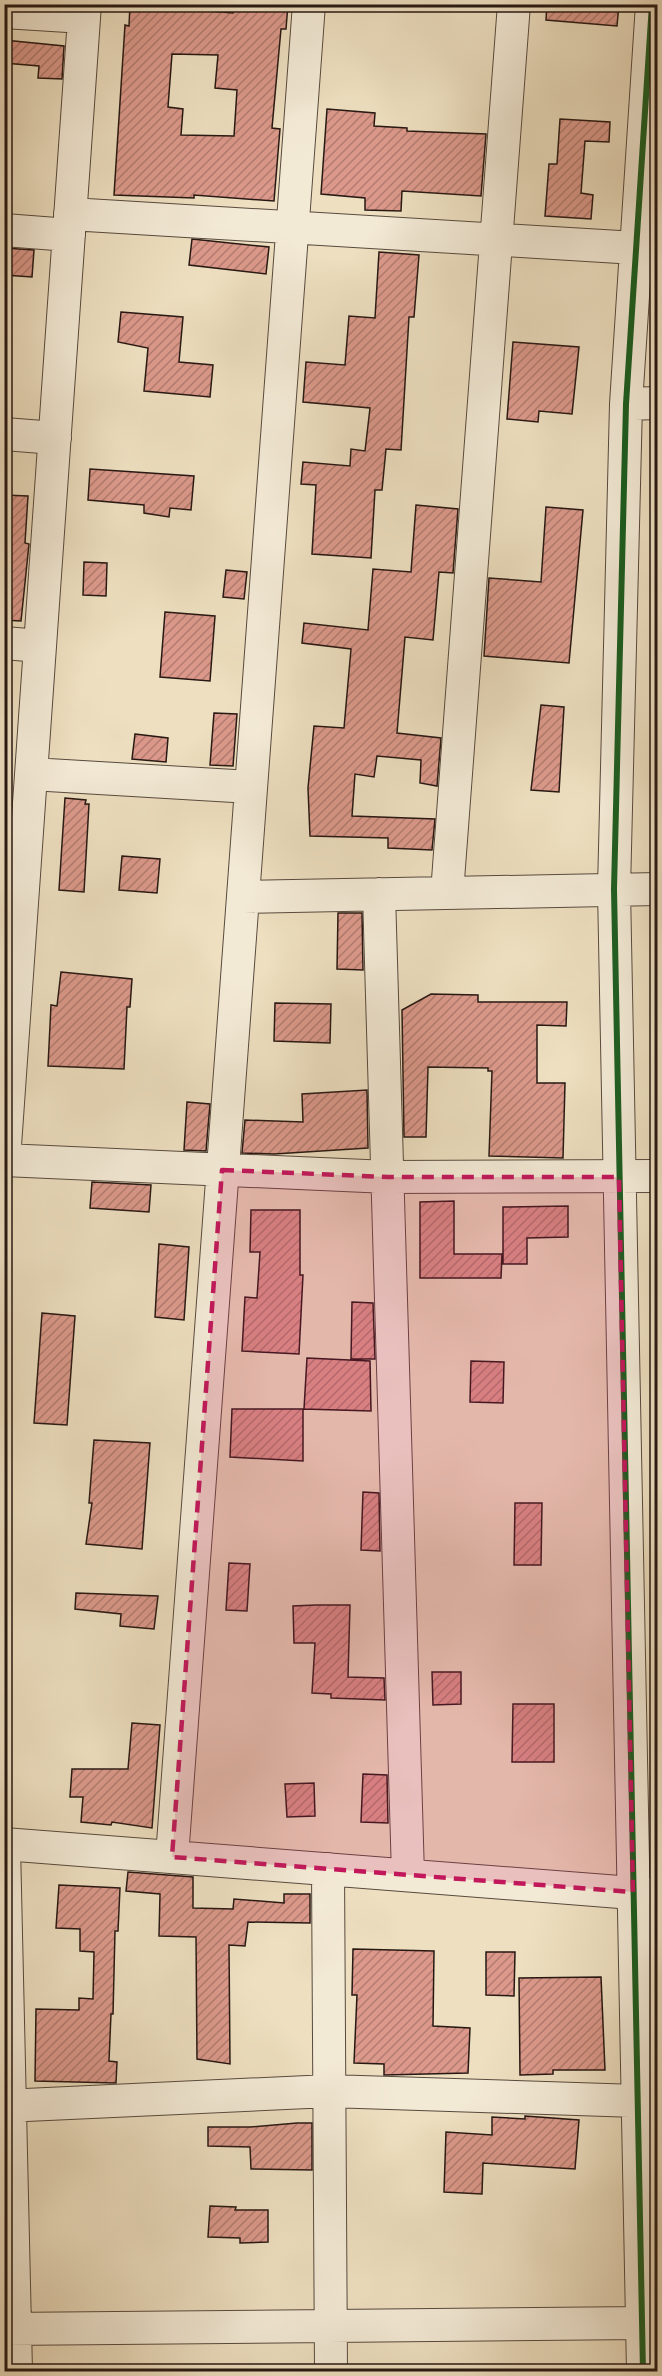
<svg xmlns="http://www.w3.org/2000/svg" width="662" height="2376" viewBox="0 0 662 2376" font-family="'Sorts Mill Goudy',serif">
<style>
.building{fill:url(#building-hatch);stroke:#271813;stroke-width:1.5;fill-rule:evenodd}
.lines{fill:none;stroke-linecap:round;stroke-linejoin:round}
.minor-casing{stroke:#584a3e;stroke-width:34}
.minor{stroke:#f3ead6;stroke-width:32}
.cycleway-casing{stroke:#f3ead6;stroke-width:10}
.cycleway{stroke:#1b5e20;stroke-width:6}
.marked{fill:#c2185b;fill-opacity:0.2;stroke:#c2185b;stroke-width:4.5;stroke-dasharray:12 8;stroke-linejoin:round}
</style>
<defs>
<pattern id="building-hatch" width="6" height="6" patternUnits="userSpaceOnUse" patternTransform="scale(1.5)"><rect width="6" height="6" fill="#dc998b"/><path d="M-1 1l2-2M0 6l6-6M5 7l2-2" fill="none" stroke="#b27c70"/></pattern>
</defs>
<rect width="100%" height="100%" fill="#eddfc0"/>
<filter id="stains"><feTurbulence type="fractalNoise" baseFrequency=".00333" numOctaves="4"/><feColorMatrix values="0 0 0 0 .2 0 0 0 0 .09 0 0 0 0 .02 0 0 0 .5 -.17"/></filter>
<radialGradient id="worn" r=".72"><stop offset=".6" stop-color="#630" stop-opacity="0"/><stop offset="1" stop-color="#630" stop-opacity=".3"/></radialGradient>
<!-- building -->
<path class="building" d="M 130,4 L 157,4 L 157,7 L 233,13 L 234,4 L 288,4 L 286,29 L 281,29 L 272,128 L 280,129 L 274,201 L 194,195 L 194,198 L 114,195 L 125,25 L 129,26 ZM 172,54 L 218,55 L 215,88 L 237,90 L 234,136 L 181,135 L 183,109 L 168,107 Z
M 547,4 L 619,4 L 617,26 L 546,20 Z
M 4,40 L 64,46 L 62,79 L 38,78 L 39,66 L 4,63 Z
M 327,109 L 375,113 L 374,126 L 407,128 L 407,131 L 486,134 L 481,196 L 402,191 L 401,211 L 365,210 L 365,198 L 321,194 Z
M 560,119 L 610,122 L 609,142 L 585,141 L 581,193 L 593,195 L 591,219 L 545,216 L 549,164 L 557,164 Z
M 192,239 L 269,247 L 266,274 L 189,265 Z
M 4,248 L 34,250 L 32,277 L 4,275 Z
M 379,252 L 419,255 L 414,317 L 409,317 L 401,450 L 386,449 L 382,490 L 375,490 L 371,558 L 312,554 L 316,485 L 301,484 L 303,462 L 350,466 L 351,449 L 365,451 L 370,408 L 303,402 L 306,362 L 345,365 L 349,316 L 375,318 Z
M 121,312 L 183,317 L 179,362 L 213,365 L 210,397 L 144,391 L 148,348 L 118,342 Z
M 513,342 L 579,347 L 572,414 L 539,411 L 538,422 L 507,419 Z
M 90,469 L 194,476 L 191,510 L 170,508 L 169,517 L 144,513 L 144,505 L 88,500 Z
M 4,495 L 28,496 L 25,543 L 29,544 L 21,621 L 4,620 Z
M 416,505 L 458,509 L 453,573 L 439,572 L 433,640 L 405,637 L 397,733 L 441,738 L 437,786 L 420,783 L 421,760 L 377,756 L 374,777 L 355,774 L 352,816 L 435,819 L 432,850 L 388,848 L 388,838 L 310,836 L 308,788 L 314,726 L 344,728 L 351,649 L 302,643 L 304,623 L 368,630 L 373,569 L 411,572 Z
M 546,507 L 583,510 L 569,663 L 484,656 L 489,578 L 541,582 Z
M 84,562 L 107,563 L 106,596 L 83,595 Z
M 226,570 L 247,572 L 244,599 L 223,597 Z
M 165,612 L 215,616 L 210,681 L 160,677 Z
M 541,705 L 564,707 L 559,792 L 531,790 Z
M 214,713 L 237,714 L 233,766 L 210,765 Z
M 135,734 L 168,738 L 166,762 L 132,759 Z
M 65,798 L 86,800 L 85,804 L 89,804 L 84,892 L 59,890 Z
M 122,856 L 160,859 L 157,893 L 119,890 Z
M 338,913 L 362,913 L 363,970 L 337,969 Z
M 61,972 L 132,979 L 130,1007 L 127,1007 L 124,1069 L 48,1066 L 51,1005 L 57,1006 Z
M 431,994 L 478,995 L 478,1002 L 567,1002 L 566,1026 L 537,1025 L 537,1083 L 565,1083 L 563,1158 L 489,1156 L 492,1071 L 488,1071 L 488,1068 L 428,1067 L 426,1137 L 404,1137 L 402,1010 Z
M 275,1003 L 331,1004 L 330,1043 L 274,1041 Z
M 367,1090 L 368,1148 L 274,1154 L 242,1153 L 245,1120 L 303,1122 L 302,1094 Z
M 187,1102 L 210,1104 L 206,1151 L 184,1150 Z
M 92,1182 L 151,1185 L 149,1212 L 90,1208 Z
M 454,1201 L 454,1254 L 502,1254 L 501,1278 L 420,1278 L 420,1202 Z
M 568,1206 L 568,1237 L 527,1238 L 527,1264 L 503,1264 L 503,1207 Z
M 251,1210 L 300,1210 L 300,1275 L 303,1275 L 299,1354 L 242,1351 L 245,1297 L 257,1298 L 260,1252 L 250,1252 Z
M 159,1244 L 189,1247 L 184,1320 L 155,1317 Z
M 352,1302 L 373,1303 L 375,1359 L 351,1359 Z
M 42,1313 L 75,1316 L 67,1425 L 34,1423 Z
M 307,1358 L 370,1361 L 371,1411 L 304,1409 Z
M 471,1361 L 504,1362 L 503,1403 L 470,1402 Z
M 232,1409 L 303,1409 L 303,1461 L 230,1457 Z
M 94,1440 L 150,1443 L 142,1549 L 86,1544 L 92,1503 L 89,1503 Z
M 363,1492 L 379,1493 L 380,1551 L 361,1550 Z
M 515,1503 L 542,1503 L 541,1565 L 514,1565 Z
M 229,1563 L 250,1564 L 247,1611 L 226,1610 Z
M 76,1593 L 158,1596 L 154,1629 L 120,1626 L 121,1614 L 75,1609 Z
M 316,1605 L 350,1605 L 348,1677 L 384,1678 L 385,1700 L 331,1698 L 331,1694 L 312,1693 L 315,1643 L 294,1643 L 293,1606 Z
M 432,1672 L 461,1672 L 461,1704 L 433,1705 Z
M 513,1704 L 554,1704 L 554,1762 L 512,1762 Z
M 132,1723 L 160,1725 L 152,1828 L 112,1822 L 111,1825 L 81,1822 L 83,1797 L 70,1797 L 72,1769 L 128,1769 Z
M 363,1774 L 387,1775 L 388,1823 L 361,1822 Z
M 314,1783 L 315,1816 L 287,1817 L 285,1784 Z
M 128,1872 L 193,1877 L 193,1908 L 233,1909 L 234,1899 L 284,1903 L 284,1894 L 310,1894 L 310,1923 L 248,1922 L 245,1946 L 229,1945 L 230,2064 L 197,2059 L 196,1937 L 159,1936 L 160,1894 L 126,1891 Z
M 59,1885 L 120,1888 L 118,1931 L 115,1931 L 113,2014 L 111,2014 L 109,2061 L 117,2062 L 116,2083 L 35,2081 L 36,2009 L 79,2010 L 79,1998 L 93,1999 L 94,1952 L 80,1951 L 80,1929 L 56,1928 Z
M 353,1949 L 434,1951 L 433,2026 L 470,2028 L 468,2073 L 384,2075 L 384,2064 L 354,2063 L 357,1995 L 352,1995 Z
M 486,1952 L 515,1952 L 514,1996 L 486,1995 Z
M 601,1977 L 605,2070 L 553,2070 L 553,2074 L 520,2075 L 519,1978 Z
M 525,2116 L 579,2120 L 575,2169 L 483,2163 L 482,2194 L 444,2192 L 446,2132 L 492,2135 L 492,2117 L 525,2119 Z
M 297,2123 L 312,2123 L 312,2170 L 251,2169 L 250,2147 L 208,2146 L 208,2127 L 250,2127 Z
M 210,2206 L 236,2207 L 235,2210 L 268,2210 L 268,2242 L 240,2243 L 240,2238 L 208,2237 Z"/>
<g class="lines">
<defs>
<path id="minor" d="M 4,12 L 84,17
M 70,214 L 636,248
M 4,230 L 69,235
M 626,404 L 658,403
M 4,434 L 55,438
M 4,643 L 40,646
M 31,774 L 251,787
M 447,893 L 514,4
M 379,894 L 408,1875
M 244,897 L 658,889
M 4,1160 L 85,4
M 4,1160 L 388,1177 L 658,1176
M 4,1844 L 658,1895
M 4,1846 L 16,2372
M 172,1857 L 309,4
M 328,1869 L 331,2372
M 4,2106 L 329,2091 L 637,2101
M 4,2329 L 642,2323
M 643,2372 L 614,889 L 626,404 L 652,4"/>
</defs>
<!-- minor casing -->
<use href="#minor" class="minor-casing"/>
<!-- minor -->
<use href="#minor" class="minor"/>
<defs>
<path id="cycleway" d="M 643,2372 L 614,889 L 626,404 L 652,4"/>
</defs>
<!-- cycleway casing -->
<use href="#cycleway" class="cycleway-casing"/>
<!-- cycleway -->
<use href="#cycleway" class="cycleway"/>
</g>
<!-- marked area -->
<path class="marked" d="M 222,1170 L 388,1177 L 619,1177 L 633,1892 L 172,1857 Z"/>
<!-- margin -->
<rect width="662" height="2376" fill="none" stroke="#eddfc0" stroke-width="24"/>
<rect x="6" y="6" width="650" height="2364" fill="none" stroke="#271813" stroke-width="3"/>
<rect x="12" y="12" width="638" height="2352" fill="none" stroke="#271813" stroke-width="1.5"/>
<rect width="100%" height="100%" filter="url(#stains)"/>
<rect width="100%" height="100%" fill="url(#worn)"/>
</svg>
